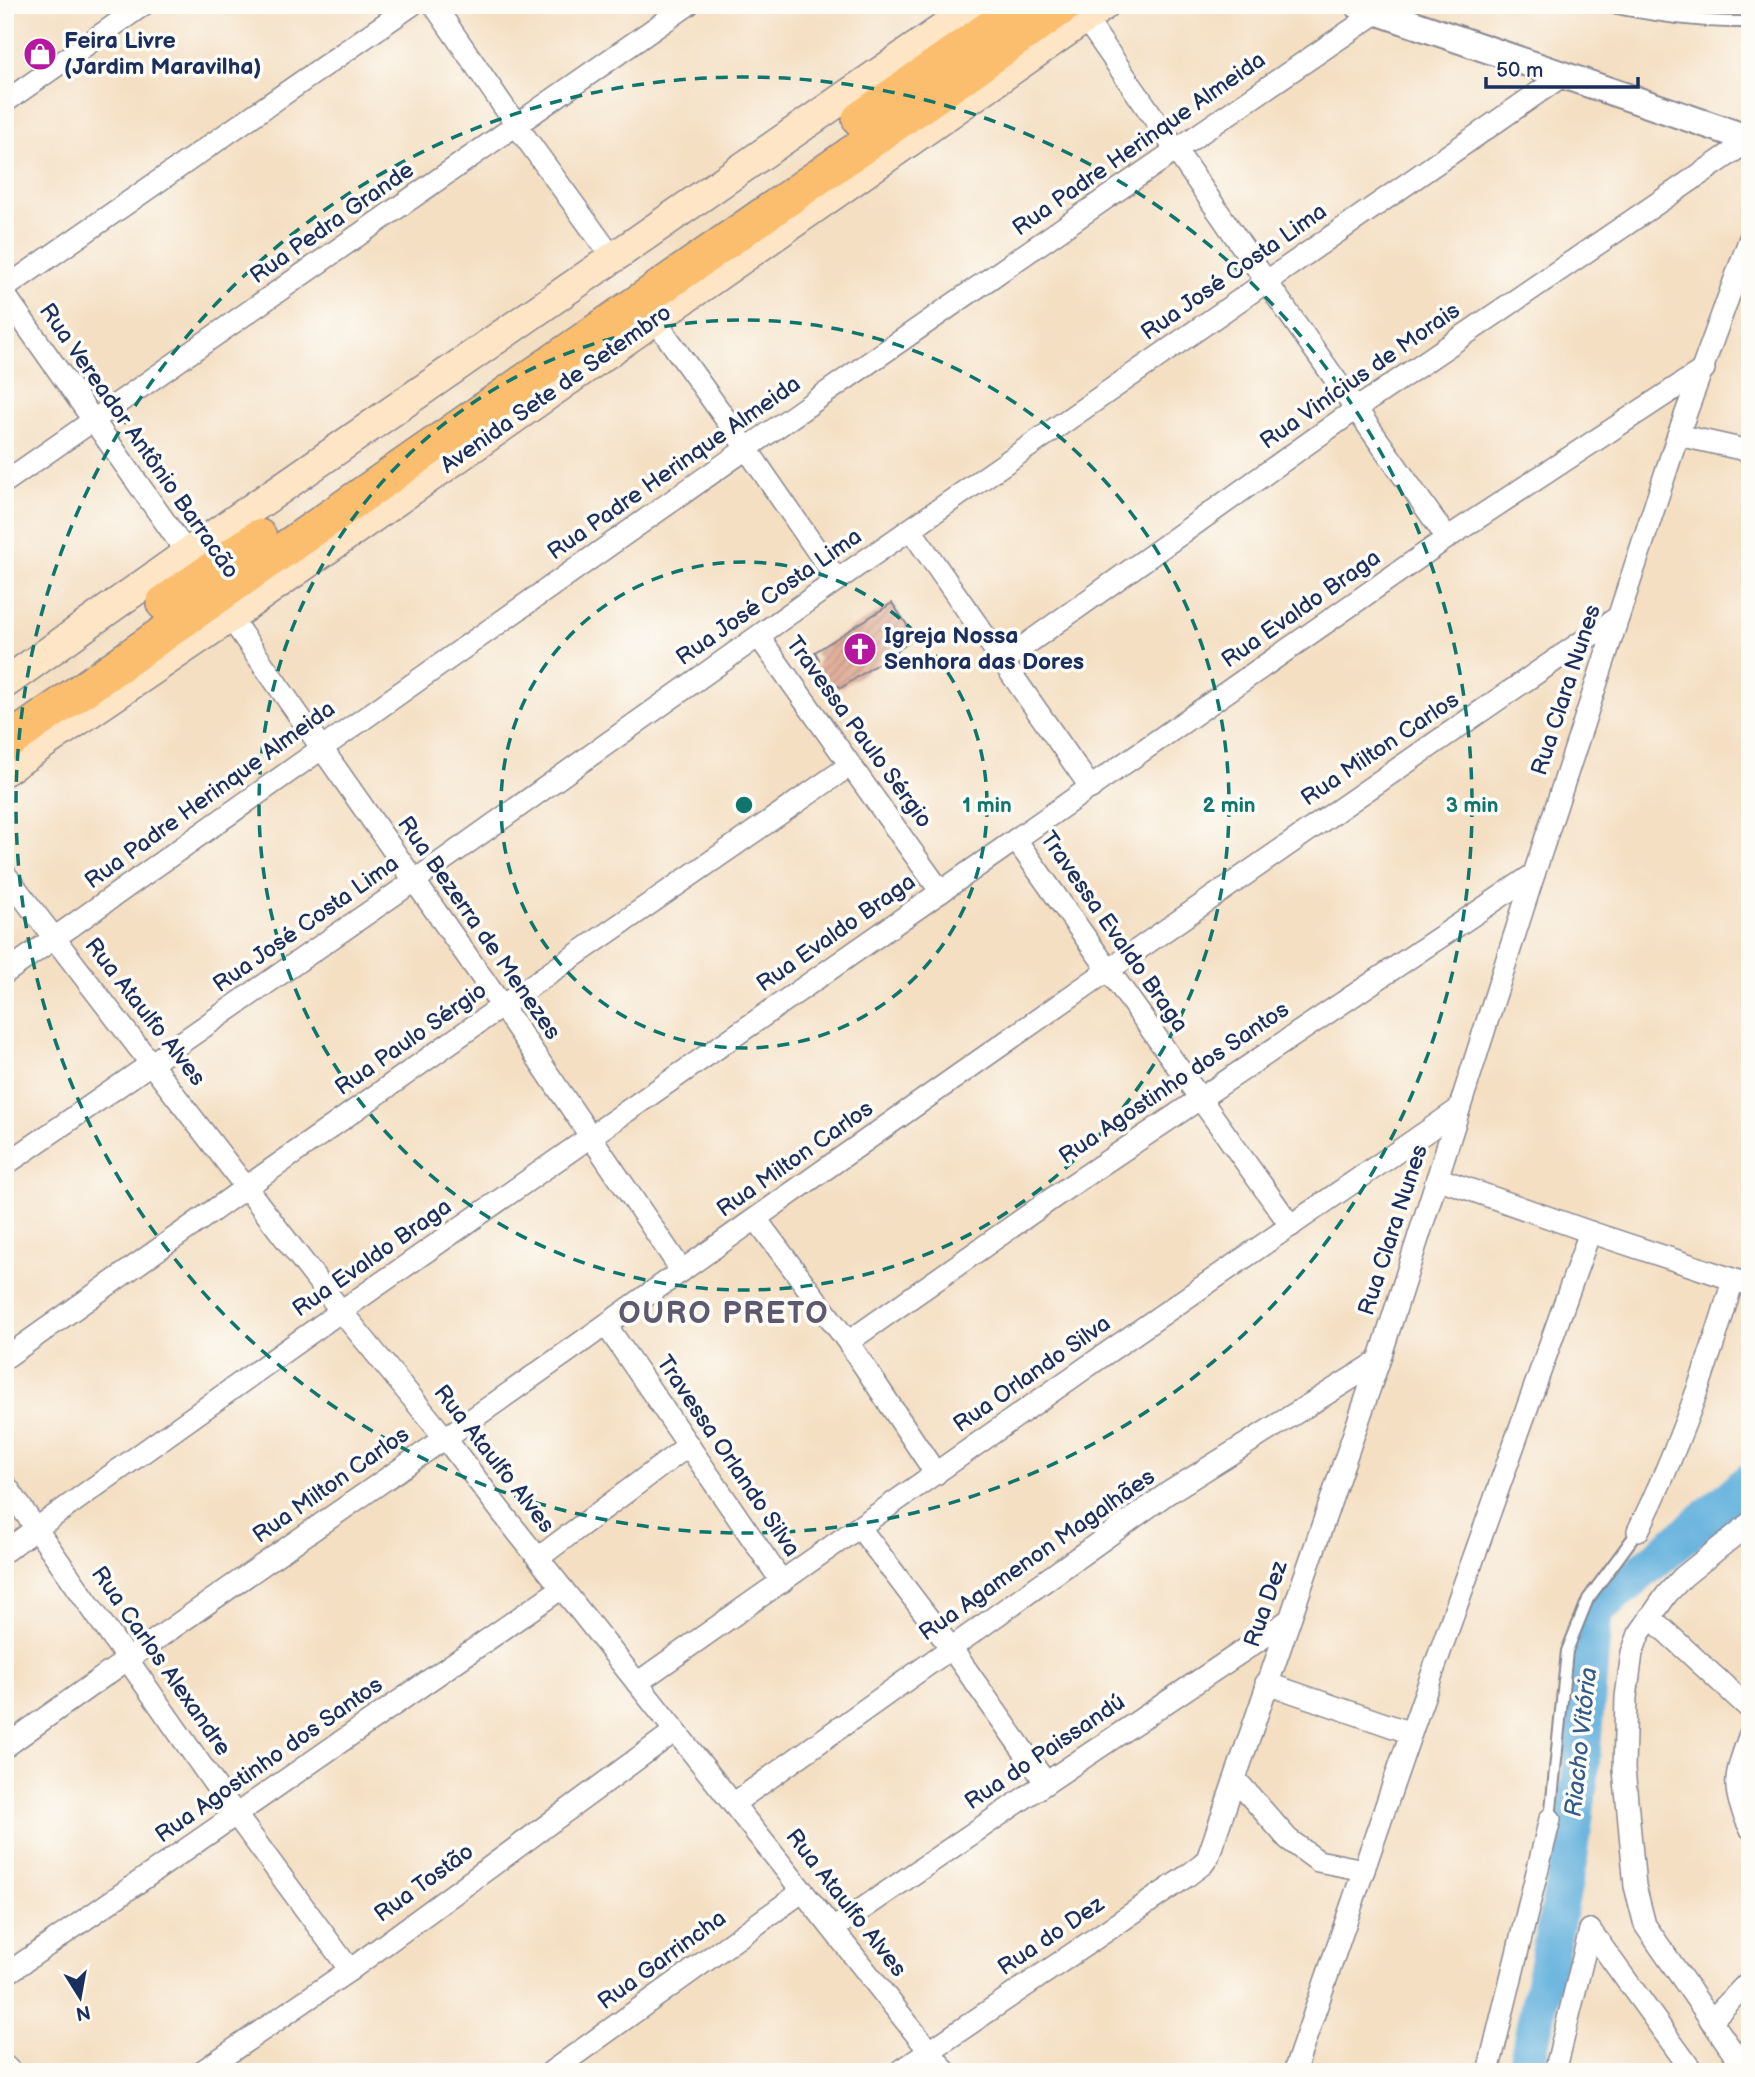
<svg xmlns="http://www.w3.org/2000/svg" width="1755" height="2077" font-family="'Balsamiq Sans',sans-serif">
<style>
.lines{fill:none;stroke-linecap:round;stroke-linejoin:round}
.river{stroke:#63b1dd;stroke-width:37}
.building{fill:url(#building-hatch)}
.service-casing{stroke:#888790;stroke-width:14}
.minor-casing{stroke:#888790;stroke-width:24}
.tertiary-casing{stroke:#888790;stroke-width:30}
.secondary-casing{stroke:#888790;stroke-width:33}
.trunk-casing{stroke:#888790;stroke-width:38}
.service{stroke:#fff;stroke-width:10}
.minor{stroke:#fff;stroke-width:21}
.tertiary{stroke:#fff;stroke-width:26}
.secondary{stroke:#fde5c5;stroke-width:30}
.trunk{stroke:#fbbe6e;stroke-width:35}
.ring{fill:none;stroke:#0f766e;stroke-width:3.5;stroke-dasharray:12 9}
.labels{text-anchor:middle;dominant-baseline:central;stroke-width:7;stroke-linejoin:round;paint-order:stroke}
.poi-label{font-size:23px;font-weight:bold;fill:#1b2f5e;stroke:#fdfcf7;text-anchor:start}
.street-label{font-size:23px;fill:#1b2f5e;stroke:#fdfcf7}
.water-label{font-size:24px;font-style:italic;fill:#345c8a;stroke:#fdfcf7}
.district-label{font-size:30px;font-weight:bold;letter-spacing:2px;fill:#5f5970;stroke:#fdfcf7}
.centre{fill:#0f766e;stroke:#fdfcf7;stroke-width:3.5}
.ring-label{font-size:21px;text-anchor:middle;font-weight:bold;fill:#0f766e;stroke:#fdfcf7;stroke-width:7;stroke-linejoin:round;paint-order:stroke}
</style>
<defs>
<pattern id="building-hatch" width="6" height="6" patternUnits="userSpaceOnUse" patternTransform="scale(1.75)"><rect width="6" height="6" fill="#dea790"/><path d="M-1 1l2-2M0 6l6-6M5 7l2-2" fill="none" stroke="#b38879"/></pattern>
</defs>
<rect width="100%" height="100%" fill="#fdfcf7"/>
<filter id="ink" filterUnits="userSpaceOnUse"><feTurbulence type="fractalNoise" baseFrequency=".0143" numOctaves="2"/><feDisplacementMap in="SourceGraphic" scale="14" xChannelSelector="R" yChannelSelector="G"/><feConvolveMatrix kernelMatrix="1 2 1 2 8 2 1 2 1" color-interpolation-filters="sRGB"/></filter>
<filter id="wash" filterUnits="userSpaceOnUse"><feTurbulence type="fractalNoise" baseFrequency=".00686" numOctaves="4" result="noise"/><feDisplacementMap in="SourceGraphic" scale="28" xChannelSelector="R" yChannelSelector="G"/><feGaussianBlur stdDeviation="1.57" result="paint"/><feColorMatrix in="noise" values="0 0 0 0 0 0 0 0 0 0 0 0 0 0 0 0 0 1.4 0 .05"/><feComposite in="paint" operator="in"/></filter>
<g filter="url(#wash)">
<rect width="100%" height="100%" fill="#f4dfc3"/>
<g class="lines">
<polyline class="river" points="1525,2072 1570,1855 1580,1777 1594,1611 1750,1481"/>
</g>
<g id="blocks">
<polygon class="building" points="892,603 916,638 841,688 839,686 828,686 818,676 816,668 819,659 815,652"/>
</g>
</g>
<g filter="url(#ink)">
<use href="#blocks" fill-opacity="0" stroke="#888790" stroke-width="2"/>
<g class="lines">
<defs>
<g id="service">
<path d="M 1603,5 C 1652,16 1700,23 1750,22"/>
<polyline points="1550,1819 1567,1651 1588,1599 1638,1531"/>
</g>
<g id="minor">
<polyline points="434,5 517,126 612,257"/>
<polyline points="1085,18 1266,281 1447,538"/>
<polyline points="5,102 143,5"/>
<polyline points="5,288 412,5"/>
<polyline points="5,295 194,563"/>
<polyline points="655,320 747,449 837,580"/>
<polyline points="1678,435 1750,451"/>
<polyline points="5,482 688,5"/>
<polyline points="911,530 1091,788"/>
<polyline points="223,607 502,1006 682,1271"/>
<polyline points="759,637 941,892"/>
<polyline points="1003,661 1356,409 1750,140"/>
<polyline points="1016,840 1291,1226"/>
<polyline points="5,874 341,1311 445,1438 503,1514 946,2072"/>
<path d="M 5,973 C 461,650 915,326 1378,12"/>
<polyline points="5,1165 414,881 837,580 1565,74"/>
<polyline points="1437,1178 1590,1232 1750,1285"/>
<polyline points="756,1219 848,1342 936,1474"/>
<polyline points="606,1325 782,1582"/>
<polyline points="848,1342 1067,1188 1534,874"/>
<polyline points="5,1358 502,1006 849,766"/>
<polyline points="5,1484 236,1815 350,1970"/>
<polyline points="860,1528 951,1648 1046,1783"/>
<path d="M 1638,1531 C 1678,1450 1708,1366 1733,1280"/>
<polyline points="5,1551 341,1311 1447,538 1704,369"/>
<polyline points="538,1558 689,1445"/>
<polyline points="1650,1617 1750,1709"/>
<polyline points="637,1683 1101,1357 1459,1109"/>
<polyline points="1266,1683 1411,1733"/>
<path d="M 1750,1734 C 1735,1776 1730,1787 1750,1828"/>
<path d="M 5,1747 C 202,1604 405,1468 604,1326 C 940,1087 1278,850 1618,617"/>
<polyline points="1236,1780 1288,1839 1318,1861 1364,1870"/>
<polyline points="733,1804 1168,1493 1379,1361"/>
<polyline points="833,1929 1046,1783 1289,1620"/>
<polyline points="1590,1930 1693,2072"/>
<polyline points="5,1975 562,1588"/>
<polyline points="1711,2021 1750,1980"/>
<polyline points="5,2066 11,2072"/>
<polyline points="201,2072 350,1970 675,1731"/>
<polyline points="551,2072 803,1891"/>
<polyline points="899,2072 1187,1876 1203,1864 1208,1857 1379,1361 1534,874 1678,435 1750,238"/>
<polyline points="1294,2072 1411,1733 1590,1232"/>
<polyline points="1488,2072 1550,1819"/>
<polyline points="1555,2072 1590,1930"/>
<polyline points="1747,2072 1645,1925 1635,1886 1624,1769 1626,1697 1632,1653 1639,1634 1667,1594 1683,1577 1750,1523"/>
</g>
<polyline id="tertiary" points="1358,5 1750,139"/>
<g id="secondary">
<polyline points="5,683 175,562 977,5"/>
<polyline points="5,770 230,617 1104,5"/>
</g>
<g id="trunk">
<polyline points="860,119 1023,5"/>
<polyline points="164,603 259,537"/>
<polyline points="5,744 1065,5"/>
</g>
</defs>
<use href="#service" class="service-casing"/>
<use href="#minor" class="minor-casing"/>
<use href="#tertiary" class="tertiary-casing"/>
<use href="#secondary" class="secondary-casing"/>
<use href="#trunk" class="trunk-casing"/>
<use href="#service" class="service"/>
<use href="#minor" class="minor"/>
<use href="#tertiary" class="tertiary"/>
<use href="#secondary" class="secondary"/>
<use href="#trunk" class="trunk"/>
</g>
</g>
<g class="ring">
<circle cx="744" cy="805" r="243"/>
<circle cx="744" cy="805" r="485"/>
<circle cx="744" cy="805" r="728"/>
</g>
<defs>
<symbol id="shop-disc" viewBox="-11 -11 22 22"><circle r="9.5" fill="#b5179e" stroke="#fdfcf7"/><path d="M-5-2.5h2.3a2.7 3.5 0 0 1 5.4 0H5L5.5 6h-11ZM-1.5-2.5h3a1.5 2.3 0 0 0-3 0Z" fill="#fff"/></symbol>
<symbol id="church-disc" viewBox="-11 -11 22 22"><circle r="9.5" fill="#b5179e" stroke="#fdfcf7"/><path d="M-1.2-6h2.4v3.5h3.3v2.4h-3.3V6h-2.4V-.1h-3.3v-2.4h3.3Z" fill="#fff"/></symbol>
</defs>
<g fill-rule="evenodd">
<use href="#shop-disc" x="21" y="35" width="38" height="38"/>
<use href="#church-disc" x="841" y="630" width="38" height="38"/>
</g>
<g class="labels">
<g class="poi-label">
<text x="64" y="41">Feira Livre<tspan x="64" dy="26">(Jardim Maravilha)</tspan></text>
<text x="884" y="636">Igreja Nossa<tspan x="884" dy="26">Senhora das Dores</tspan></text>
</g>
<g class="street-label">
<text transform="translate(1139 144) rotate(-35)">Rua Padre Herinque Almeida</text>
<text transform="translate(332 223) rotate(-35)">Rua Pedra Grande</text>
<text transform="translate(1234 272) rotate(-35)">Rua José Costa Lima</text>
<text transform="translate(1360 376) rotate(-35)">Rua Vinícius de Morais</text>
<text transform="translate(556 389) rotate(-35)">Avenida Sete de Setembro</text>
<text transform="translate(139 441) rotate(55)">Rua Vereador Antônio Barracão</text>
<text transform="translate(674 468) rotate(-35)">Rua Padre Herinque Almeida</text>
<text transform="translate(769 597) rotate(-35)">Rua José Costa Lima</text>
<text transform="translate(1301 609) rotate(-35)">Rua Evaldo Braga</text>
<text transform="translate(1566 690) rotate(-72)">Rua Clara Nunes</text>
<text transform="translate(859 732) rotate(54)">Travessa Paulo Sérgio</text>
<text transform="translate(1380 749) rotate(-34)">Rua Milton Carlos</text>
<text transform="translate(210 795) rotate(-36)">Rua Padre Herinque Almeida</text>
<text transform="translate(306 924) rotate(-35)">Rua José Costa Lima</text>
<text transform="translate(479 928) rotate(55)">Rua Bezerra de Menezes</text>
<text transform="translate(1114 932) rotate(55)">Travessa Evaldo Braga</text>
<text transform="translate(836 933) rotate(-35)">Rua Evaldo Braga</text>
<text transform="translate(145 1012) rotate(52)">Rua Ataulfo Alves</text>
<text transform="translate(411 1039) rotate(-35)">Rua Paulo Sérgio</text>
<text transform="translate(1174 1083) rotate(-34)">Rua Agostinho dos Santos</text>
<text transform="translate(795 1159) rotate(-35)">Rua Milton Carlos</text>
<text transform="translate(1393 1230) rotate(-72)">Rua Clara Nunes</text>
<text transform="translate(372 1258) rotate(-35)">Rua Evaldo Braga</text>
<text transform="translate(1032 1374) rotate(-35)">Rua Orlando Silva</text>
<text transform="translate(728 1456) rotate(56)">Travessa Orlando Silva</text>
<text transform="translate(494 1459) rotate(52)">Rua Ataulfo Alves</text>
<text transform="translate(331 1485) rotate(-35)">Rua Milton Carlos</text>
<text transform="translate(1037 1555) rotate(-35)">Rua Agamenon Magalhães</text>
<text transform="translate(1266 1604) rotate(-71)">Rua Dez</text>
<text transform="translate(161 1661) rotate(55)">Rua Carlos Alexandre</text>
<text transform="translate(1045 1752) rotate(-34)">Rua do Paissandú</text>
<text transform="translate(269 1760) rotate(-35)">Rua Agostinho dos Santos</text>
<text transform="translate(424 1883) rotate(-36)">Rua Tostão</text>
<text transform="translate(846 1903) rotate(52)">Rua Ataulfo Alves</text>
<text transform="translate(1051 1936) rotate(-34)">Rua do Dez</text>
<text transform="translate(662 1960) rotate(-36)">Rua Garrincha</text>
</g>
<g class="water-label">
<text transform="translate(1581 1742) rotate(-84)">Riacho Vitória</text>
</g>
<g class="district-label">
<text x="724" y="1314">OURO PRETO</text>
</g>
</g>
<circle cx="744" cy="805" r="10" class="centre"/>
<g class="ring-label">
<text x="987" y="812">1 min</text>
<text x="1229" y="812">2 min</text>
<text x="1472" y="812">3 min</text>
</g>
<rect width="1755" height="2077" fill="none" stroke="#fdfcf7" stroke-width="28"/>
<g transform="translate(80 1997) rotate(169)" stroke="#fdfcf7" stroke-width="5" paint-order="stroke">
<path d="M0-5L12 26L0 18L-12 26Z" fill="#1b2f5e"/>
<text y="-10" font-size="19" font-weight="bold" text-anchor="middle" fill="#1b2f5e">N</text>
</g>
<path d="M1486 77v10h152v-10" fill="none" stroke="#1b2f5e" stroke-width="3.5"/>
<text x="1496" y="77" font-size="21" fill="#1b2f5e" stroke="#fdfcf7" stroke-width="5" paint-order="stroke">50 m</text>
</svg>
